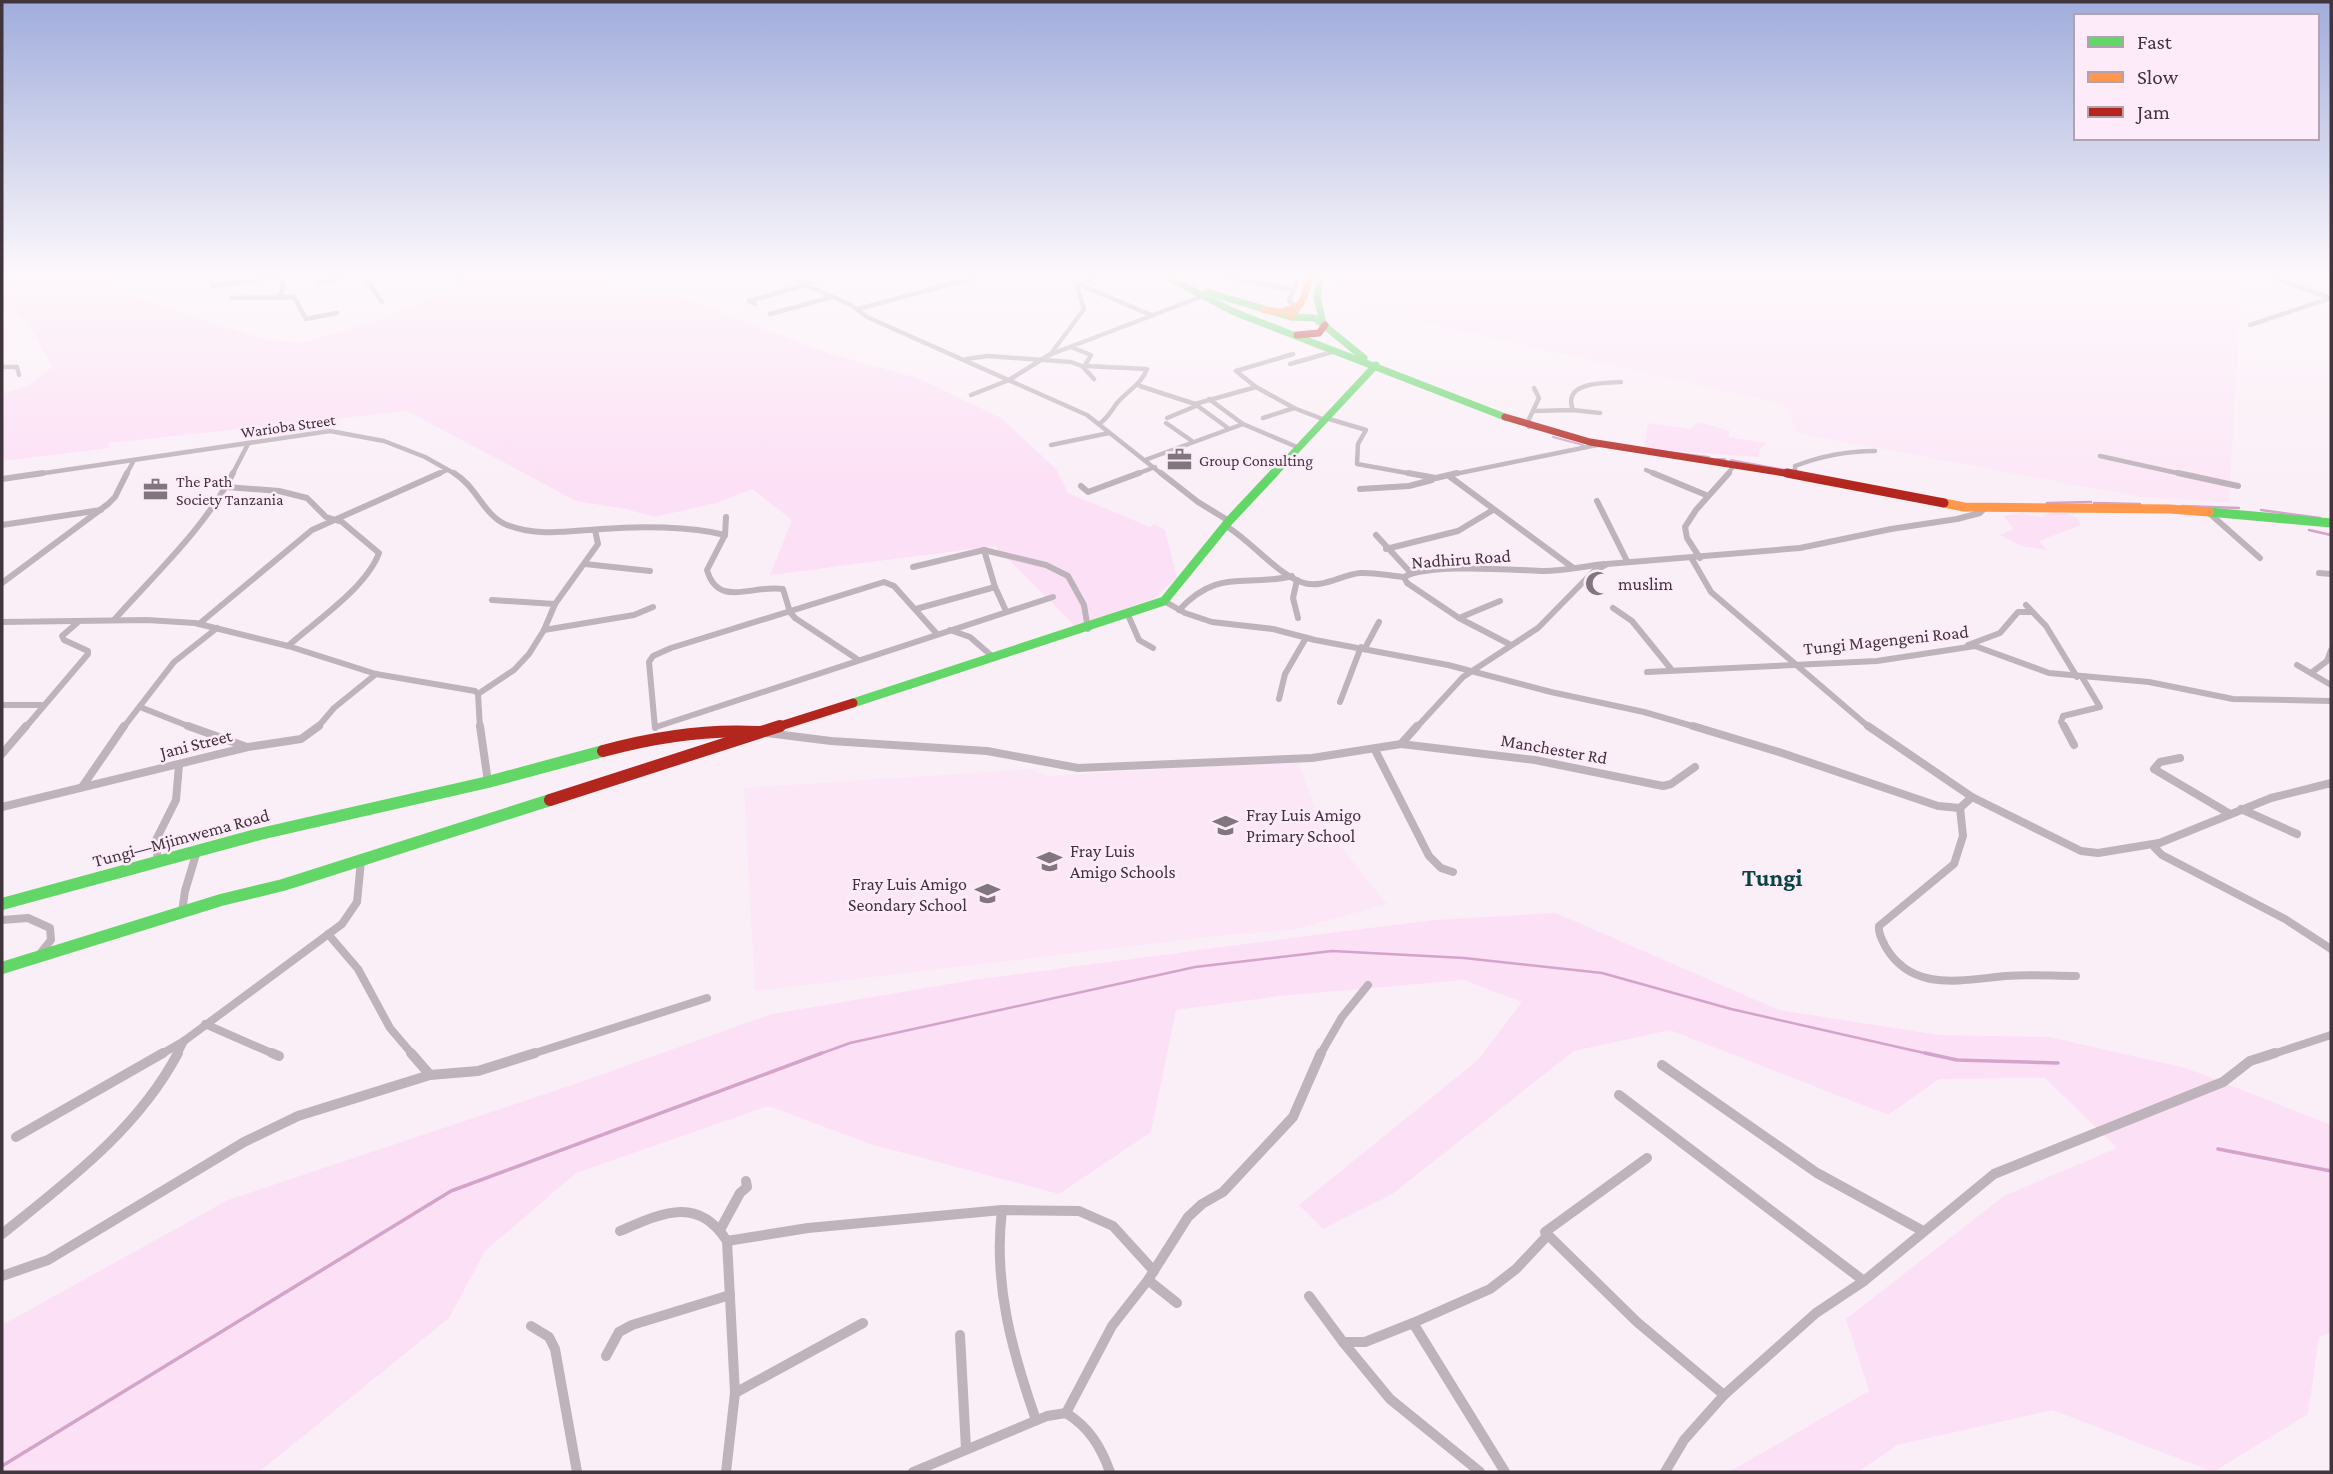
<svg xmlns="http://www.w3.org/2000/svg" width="2333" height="1474" font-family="'Crimson Pro',serif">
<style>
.built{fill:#fce7f7}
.green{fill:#fce0f5}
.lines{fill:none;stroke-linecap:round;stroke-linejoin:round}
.stream-far2{stroke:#d4a3ca;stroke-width:2}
.stream-far1{stroke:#d4a3ca;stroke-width:2.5}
.stream{stroke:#d4a3ca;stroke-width:3.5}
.street-far3{stroke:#beb3bb;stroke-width:4.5}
.street-far2{stroke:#beb3bb;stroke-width:6}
.street-far1{stroke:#beb3bb;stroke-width:8}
.street{stroke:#beb3bb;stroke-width:10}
.fast-far2{stroke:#63d668;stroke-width:7}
.fast-far1{stroke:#63d668;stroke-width:9}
.fast{stroke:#63d668;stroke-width:12}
.slow-far1{stroke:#ff974d;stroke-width:7}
.slow{stroke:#ff974d;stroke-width:9}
.jam-far2{stroke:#b3261e;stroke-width:7}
.jam-far1{stroke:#b3261e;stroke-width:9}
.jam{stroke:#b3261e;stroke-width:12}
.labels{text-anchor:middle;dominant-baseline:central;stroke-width:5;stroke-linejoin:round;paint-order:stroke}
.far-street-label{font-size:16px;fill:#40343d;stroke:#feebf9}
.far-poi-label{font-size:16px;fill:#40343d;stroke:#feebf9;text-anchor:start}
.street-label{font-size:18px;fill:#40343d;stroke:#feebf9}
.poi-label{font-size:18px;fill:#40343d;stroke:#feebf9;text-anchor:start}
.district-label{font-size:24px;font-weight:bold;fill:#06453f;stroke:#feebf9}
</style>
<rect width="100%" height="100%" fill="#faeff7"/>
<g class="built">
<polygon points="1338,277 2242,277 2229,502 2141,497 1798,433 1784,405 1331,301"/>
<polygon points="1298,761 1319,819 1387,904 1293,930 1226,935 755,991 744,788 1032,769 1046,776"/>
</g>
<g class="green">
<path d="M 2,277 L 106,277 L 116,290 L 207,321 L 264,339 L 302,343 L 390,316 L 473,277 L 603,277 L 606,287 L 674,294 L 831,354 L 920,379 L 1001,418 L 1056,469 L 1068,493 L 1150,527 L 1154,524 L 1165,530 L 1177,578 L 1152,599 L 1075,626 L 995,546 L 770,575 L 792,520 L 752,489 L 716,503 L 654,517 L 626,509 L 576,501 L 407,411 L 108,443 L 109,448 L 2,461 L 2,394 L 28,386 L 52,367 C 39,342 29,317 2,305 Z"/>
<polygon points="1698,422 1730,431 1728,437 1766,443 1759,451 1759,457 1644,449 1648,423 1690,429"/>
<polygon points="2056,509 2077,518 2081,525 2039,541 2047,550 2021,546 2000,535 2014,529 2003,516 2022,513 2042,517"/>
<polygon points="1556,913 1779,1010 1939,1035 2049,1037 2186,1068 2331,1125 2331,1333 2319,1337 2308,1414 2213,1472 2053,1410 1897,1445 1858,1472 1729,1472 1869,1391 1846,1319 2004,1196 2117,1148 2045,1078 1939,1079 1888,1115 1670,1030 1574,1051 1391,1195 1323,1229 1299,1205 1478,1060 1522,1002 1464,980 1279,996 1176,1010 1151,1132 1059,1194 870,1144 768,1106 576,1173 485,1251 449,1318 259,1472 2,1472 2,1325 228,1200 572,1085 772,1014 973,980 1345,931 1435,920"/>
</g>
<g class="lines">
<g class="stream-far2">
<polyline points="1553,437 1583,445"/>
<polyline points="1661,451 1709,457"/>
<polyline points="1717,459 1725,459"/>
<polyline points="1731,460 1786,470"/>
</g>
<g class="stream-far1">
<polyline points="2047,503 2091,502"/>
<polyline points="2094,503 2140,504"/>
<polyline points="2182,506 2239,508"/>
<polyline points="2261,510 2320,518"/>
<polyline points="2309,530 2331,535"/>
<polyline points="817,1055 850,1043 1195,967 1332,951 1464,958 1602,973 1731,1009 1933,1055"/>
</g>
<g class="stream">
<polyline points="1925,1053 1957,1060 2058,1063"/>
<polyline points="2218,1149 2331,1171"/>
<polyline points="2,1466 451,1191 822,1053"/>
</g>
<g class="street-far3">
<polyline points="365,277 382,302"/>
<polyline points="454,277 461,280"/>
<polyline points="789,277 804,284"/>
<polyline points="819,277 808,286 851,305 867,317 1087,415 1163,475"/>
<polyline points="1225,277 1294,290"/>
<polyline points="2270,277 2331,298"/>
<polyline points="320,283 343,277"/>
<polyline points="1078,284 1151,315"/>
<polyline points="212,286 277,277"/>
<polyline points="278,296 282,292 283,277"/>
<polyline points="232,298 294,297 306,319 337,313"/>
<polyline points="755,304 749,301 812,283"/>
<polyline points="1296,307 1289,301 1299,277"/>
<polyline points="858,309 977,277"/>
<polyline points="770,314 832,297"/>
<polyline points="2250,325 2331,298"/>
<polyline points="1071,347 1091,355 1084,367"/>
<polyline points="1050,355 1084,309 1077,286 1092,277"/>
<polyline points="966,359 988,356 1071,362 1082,366 1094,379"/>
<polyline points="1290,364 1332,352"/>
<path d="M 1086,366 L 1147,369 C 1141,385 1128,390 1117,403 C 1111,411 1108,418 1099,424"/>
<polyline points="2,367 17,367 19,375"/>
<polyline points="1140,386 1195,404 1228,428"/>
<polyline points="1256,387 1236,371 1293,354"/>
<polyline points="971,395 1009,380 1049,355 1203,296"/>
<polyline points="1209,399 1243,424"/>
<polyline points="1195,404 1256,387 1294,408"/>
<path d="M 1573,410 C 1562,382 1602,383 1621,382"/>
<polyline points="1533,411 1573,410 1600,413"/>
<polyline points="1167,418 1196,406"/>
<polyline points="1263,418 1294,408 1325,420"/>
<polyline points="1326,418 1366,430 1358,444 1357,464 1418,475"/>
<polyline points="1166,423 1192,441"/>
<polyline points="1529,427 1529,419 1539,398 1534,388"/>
<polyline points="1051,445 1109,433"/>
<polyline points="2100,456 2186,475"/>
<polyline points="1145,460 1243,424 1297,447"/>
<polyline points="1646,470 1658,475"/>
<path d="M 1795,474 L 1795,466 C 1821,456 1847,451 1875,451"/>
<polyline points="31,475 330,431 384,441 425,457 457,475"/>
<polyline points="126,475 134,460"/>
<polyline points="232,475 248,444"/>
<polyline points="436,475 447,470"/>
<polyline points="1134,475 1155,467"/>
<polyline points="1450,475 1597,445"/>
<polyline points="1727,475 1735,464"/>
</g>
<g class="street-far2">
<path d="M 454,473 C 477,487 484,516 507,525 C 537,537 570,531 602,529 C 638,526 690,526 725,535 L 707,570 C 718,609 754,584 783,589 L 790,612 L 795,618 L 857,659"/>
<polyline points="1161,473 1198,502 1229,521"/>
<polyline points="1408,473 1436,478 1457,473"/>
<polyline points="1653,473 1706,495"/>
<polyline points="2178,473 2238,486"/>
<polyline points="1449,476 1572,567"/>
<polyline points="2,479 43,473"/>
<polyline points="1081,486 1088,492 1139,473"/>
<path d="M 226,487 L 279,491 L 307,498 L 326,517 L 342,522 L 379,553 C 366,588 316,621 288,646"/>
<polyline points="1360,489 1409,486 1432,480"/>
<polyline points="1597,501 1627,561"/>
<polyline points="2208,512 2260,558"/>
<polyline points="2,525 101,510"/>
<path d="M 1226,526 C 1251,541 1275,572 1301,582 C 1321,590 1340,575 1360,573 C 1374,572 1390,576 1404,577"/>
<polyline points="725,535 726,517"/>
<polyline points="1376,535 1411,573"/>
<polyline points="1386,549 1458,531 1493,510"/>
<polyline points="984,550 995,587 1006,611"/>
<polyline points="1700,558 1687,538 1685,527 1696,510 1729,473"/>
<polyline points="1692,559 1711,592 1870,728"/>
<polyline points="585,564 650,571"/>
<polyline points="913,567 984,550 1046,565 1068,576 1084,605 1088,629"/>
<polyline points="2319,573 2331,574"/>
<polyline points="1297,580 1293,598 1298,618"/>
<polyline points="2,583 108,504 115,497 127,473"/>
<polyline points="492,600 555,604"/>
<polyline points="1164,601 1185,613 1212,622 1273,629 1315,640 1448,665 1551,692 1644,712 1699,728"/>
<polyline points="2026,605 2046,626 2077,677"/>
<polyline points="1613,608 1632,621 1671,669"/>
<polyline points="916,609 995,587"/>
<path d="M 1179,610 C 1219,567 1245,588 1292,576"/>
<polyline points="1128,615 1139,640 1153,648"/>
<polyline points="1459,618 1500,601"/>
<path d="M 114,620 C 155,574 205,528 233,473"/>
<polyline points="2,622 147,620 195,623 288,646 376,674 475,691 478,694"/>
<polyline points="199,624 312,530 440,473"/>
<polyline points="544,630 634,615 653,607"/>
<polyline points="950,630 970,637 993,657"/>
<path d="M 1511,645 L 1459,618 L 1407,583 L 1404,577 C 1428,563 1514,570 1544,571 C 1564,571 1585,566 1604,564"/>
<polyline points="1968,645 2000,633 2018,612 2031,612"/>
<polyline points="1365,648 1379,622"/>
<polyline points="2297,665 2331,685"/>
<polyline points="1647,672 1877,661 1975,646 2049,673 2149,682 2233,699 2331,701"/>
<polyline points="2311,673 2327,661 2331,650"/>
<polyline points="1279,699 1285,674 1306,638"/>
<polyline points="1340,702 1361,647"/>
<polyline points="2,705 41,705"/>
<polyline points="140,707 193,728"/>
<polyline points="656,727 1053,597"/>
<polyline points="25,728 88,654 88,651 64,640 62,636 77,623"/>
<polyline points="123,728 174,662 217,628"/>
<polyline points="317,728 334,708 376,674"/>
<polyline points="480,728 478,694 514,670 529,654 544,630 555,604 598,544 595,530"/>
<polyline points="655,728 649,662 653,656 671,648 884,582 894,586 937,634"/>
<polyline points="1416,728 1463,677 1538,628 1594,571 1607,564 1800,548 1891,529 1957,519 1980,513 1985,508"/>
<polyline points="2065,728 2061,722 2063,716 2100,707 2082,677"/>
</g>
<g class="street-far1">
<polyline points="188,726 247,747"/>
<polyline points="480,726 488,782"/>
<polyline points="1693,726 1782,753 1938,806 1960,808 1972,797"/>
<polyline points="1868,726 1972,797 2081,851 2098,853 2159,843"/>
<polyline points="2064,726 2074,745"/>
<polyline points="767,733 831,741 987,751 1078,768 1312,758 1401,744 1417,726"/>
<polyline points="1401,744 1535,760 1663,786 1671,784 1695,767"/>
<polyline points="1375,750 1429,856 1441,868 1453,872"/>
<polyline points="2,754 26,726"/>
<polyline points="2180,758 2160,762 2154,769 2230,814"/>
<polyline points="2331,783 2271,798 2157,844 2155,848 2162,855 2285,919 2331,949"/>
<polyline points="82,787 124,726"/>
<polyline points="2,807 248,747 301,739 319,726"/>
<path d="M 1960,808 L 1963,836 L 1954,864 L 1879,926 C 1878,934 1882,939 1885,946 C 1912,993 1961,980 2006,976 C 2029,974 2053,976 2076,976"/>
<polyline points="2241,809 2297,834"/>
<polyline points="158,863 156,840 176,800 179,765"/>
<polyline points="182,912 185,891 197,851"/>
<polyline points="2,920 28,918 50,928 51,940 39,955"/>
<polyline points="328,934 358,969 390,1028 413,1055"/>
<polyline points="205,1024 276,1055"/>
<polyline points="160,1055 184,1041 342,924 357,902 361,861"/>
<polyline points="177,1055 184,1041"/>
<polyline points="529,1055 707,998"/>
<polyline points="1320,1055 1342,1017 1368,985"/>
<polyline points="2270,1055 2331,1035"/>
</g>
<g class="street">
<polyline points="272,1053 279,1056"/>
<polyline points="411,1053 430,1075"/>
<polyline points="1662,1065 1817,1173 1923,1231"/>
<polyline points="1619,1095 1864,1281"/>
<polyline points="16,1137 163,1053"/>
<polyline points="1647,1158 1545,1232 1637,1322 1724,1395"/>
<path d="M 1002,1210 C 993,1284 1012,1351 1036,1420"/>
<polyline points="721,1228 740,1193 747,1187 746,1181"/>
<path d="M 620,1231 C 662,1213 698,1195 727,1241 L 735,1393"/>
<path d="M 2,1234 C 68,1181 138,1129 178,1053"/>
<polyline points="727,1241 808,1228 1002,1210 1079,1211 1113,1226 1154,1271"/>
<polyline points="2,1276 48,1260 244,1142 298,1116 430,1075 478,1071 535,1053"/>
<polyline points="1148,1280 1177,1303"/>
<polyline points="1309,1296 1343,1342 1365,1342 1413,1323"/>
<polyline points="531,1326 549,1337 555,1349 577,1472"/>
<polyline points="960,1335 966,1449"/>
<polyline points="1343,1342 1390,1399 1480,1472"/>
<polyline points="606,1356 619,1332 632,1325 730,1295"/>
<polyline points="1066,1413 1112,1326 1148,1280 1188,1217 1202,1204 1223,1192 1293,1117 1321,1053"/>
<polyline points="726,1472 735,1393 863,1323"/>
<path d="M 913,1472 L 1047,1416 L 1066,1413 C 1089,1427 1101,1447 1110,1472"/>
<polyline points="1505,1472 1413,1323 1490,1289 1516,1269 1547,1236"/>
<polyline points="1665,1472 1684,1440 1724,1395 1816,1313 1864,1281 1994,1174 2223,1082 2250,1061 2275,1053"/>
</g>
<g class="fast-far2">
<polyline points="1320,277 1317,297 1323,323"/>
<polyline points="1173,280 1234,312 1505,417"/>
<polyline points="1207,292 1291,317 1315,318 1364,358"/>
<polyline points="1273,475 1376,365"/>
</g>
<g class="fast-far1">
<polyline points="2209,512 2331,523"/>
<polyline points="853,703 1164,601 1229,521 1274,473"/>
</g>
<g class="fast">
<polyline points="2,904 260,834 488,782 603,751"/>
<polyline points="2,968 221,900 283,885 550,800"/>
</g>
<g class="slow-far1">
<polyline points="1264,310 1282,312 1298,306"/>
<polyline points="1291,317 1302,302 1311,277"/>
</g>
<polyline class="slow" points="1944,503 1964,507 2170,509 2209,512"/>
<g class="jam-far2">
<polyline points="1297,335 1319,333 1325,325"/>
<polyline points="1505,417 1590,442 1797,475"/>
</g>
<g class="jam-far1">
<polyline points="1787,473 1944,503"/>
<polyline points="774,728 853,703"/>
</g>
<g class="jam">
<path d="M 603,751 C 654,737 705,729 758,732"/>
<polyline points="550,800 780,726"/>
</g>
</g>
<linearGradient id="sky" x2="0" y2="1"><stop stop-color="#a0addc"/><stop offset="0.57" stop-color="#fdf8fb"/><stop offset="1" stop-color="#fdf8fb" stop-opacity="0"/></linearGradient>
<rect width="2333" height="483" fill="url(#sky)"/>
<defs>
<symbol id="office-bare" viewBox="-9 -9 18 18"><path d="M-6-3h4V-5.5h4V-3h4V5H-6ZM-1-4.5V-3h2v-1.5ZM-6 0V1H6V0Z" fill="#81757e" stroke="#feebf9" stroke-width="2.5" paint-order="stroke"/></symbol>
<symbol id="mosque-bare" viewBox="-9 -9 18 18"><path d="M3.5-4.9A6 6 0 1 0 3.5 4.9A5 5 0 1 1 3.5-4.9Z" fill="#81757e" stroke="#feebf9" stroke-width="2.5" paint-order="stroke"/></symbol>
<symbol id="school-bare" viewBox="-9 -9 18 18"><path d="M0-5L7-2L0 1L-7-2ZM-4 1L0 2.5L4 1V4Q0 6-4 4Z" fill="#81757e" stroke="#feebf9" stroke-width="2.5" paint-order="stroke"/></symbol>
</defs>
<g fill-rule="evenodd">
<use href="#office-bare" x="1162" y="442" width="35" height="35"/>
<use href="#office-bare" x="138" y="472" width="35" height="35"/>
<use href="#mosque-bare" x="1580" y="566" width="35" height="35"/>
<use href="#school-bare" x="1208" y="808" width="35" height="35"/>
<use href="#school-bare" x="1032" y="844" width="35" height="35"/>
<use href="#school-bare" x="970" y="876" width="35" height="35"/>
</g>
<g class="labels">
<g class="far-street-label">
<text transform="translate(288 426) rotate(-8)">Warioba Street</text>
</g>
<g class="far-poi-label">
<text x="1199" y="460">Group Consulting</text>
<text x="176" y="481">The Path<tspan x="176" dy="18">Society Tanzania</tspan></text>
</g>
<g class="street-label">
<text transform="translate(1461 559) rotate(-4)">Nadhiru Road</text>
<text transform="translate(1886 640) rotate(-6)">Tungi Magengeni Road</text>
<text transform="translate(196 744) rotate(-14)">Jani Street</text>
<text transform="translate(1554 749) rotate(10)">Manchester Rd</text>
<text transform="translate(181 838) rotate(-15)">Tungi—Mjimwema Road</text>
</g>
<g class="poi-label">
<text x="1618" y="584">muslim</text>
<text x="1246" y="815">Fray Luis Amigo<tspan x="1246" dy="21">Primary School</tspan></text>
<text x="1070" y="851">Fray Luis<tspan x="1070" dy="21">Amigo Schools</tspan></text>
<text x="967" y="884" text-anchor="end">Fray Luis Amigo<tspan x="967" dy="21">Seondary School</tspan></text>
</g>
<g class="district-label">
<text x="1772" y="877">Tungi</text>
</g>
</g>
<rect width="2333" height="1474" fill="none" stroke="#40343d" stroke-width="7"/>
<rect x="2074" y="14" width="245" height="126" fill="#feebf9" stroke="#b2a2ae" stroke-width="2"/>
<rect x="2088" y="37" width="35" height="10" fill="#63d668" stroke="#b2a2ae" stroke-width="2"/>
<text x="2137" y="49" font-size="21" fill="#40343d">Fast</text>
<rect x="2088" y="72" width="35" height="10" fill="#ff974d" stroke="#b2a2ae" stroke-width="2"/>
<text x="2137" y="84" font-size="21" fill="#40343d">Slow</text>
<rect x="2088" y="107" width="35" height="10" fill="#b3261e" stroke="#b2a2ae" stroke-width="2"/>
<text x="2137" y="119" font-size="21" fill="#40343d">Jam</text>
</svg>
